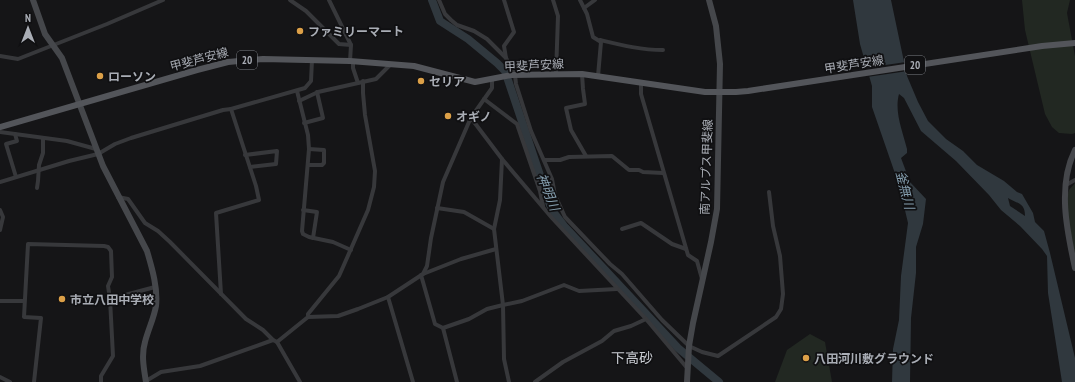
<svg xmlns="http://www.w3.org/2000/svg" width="1075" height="382" font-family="'PT Sans Narrow','Noto Sans JP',sans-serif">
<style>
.green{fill:#222822}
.water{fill:#30383e;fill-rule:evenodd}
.pier{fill:#151517}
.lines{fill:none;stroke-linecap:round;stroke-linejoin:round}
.river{stroke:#30383e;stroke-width:8}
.street{stroke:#37383b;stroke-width:4}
.secondary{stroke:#45474b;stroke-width:6}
.primary{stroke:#53555a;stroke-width:6}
.poi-dot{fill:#dca048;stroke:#101012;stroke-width:1.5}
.labels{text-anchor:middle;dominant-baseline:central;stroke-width:3.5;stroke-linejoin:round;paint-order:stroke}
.shield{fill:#101012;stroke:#7b7e84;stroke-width:1}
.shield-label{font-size:11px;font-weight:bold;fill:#a9adb5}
.poi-label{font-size:12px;font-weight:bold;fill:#a9adb5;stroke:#101012;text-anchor:start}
.street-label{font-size:12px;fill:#a9adb5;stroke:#101012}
.water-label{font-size:13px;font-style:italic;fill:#839cac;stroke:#101012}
.quarter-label{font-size:14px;fill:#c9ccd2;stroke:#101012}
</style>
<rect width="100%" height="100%" fill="#151517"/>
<g class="green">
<polygon points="1022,0 1070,0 1067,13 1075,56 1075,133 1072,134 1059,133 1052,127 1045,114 1025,30"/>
<path d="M 1075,183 L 1075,257 C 1072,241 1064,204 1069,190 C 1070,188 1073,186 1075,183 Z"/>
<polygon points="810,334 825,342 832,382 775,382 787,350"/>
</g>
<path class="water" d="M 853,0 L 891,0 L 907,76 L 918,102 L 928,121 L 946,139 L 963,151 L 977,165 L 1004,181 L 1017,192 L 1022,194 L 1033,213 L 1035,222 L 1044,231 L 1050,253 L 1075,358 L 1075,382 L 1062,382 L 1048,293 L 1047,256 L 1042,249 L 1020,226 L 1001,210 L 989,195 L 956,161 L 921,131 L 904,98 L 899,94 C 894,112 903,132 907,149 L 907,153 L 901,158 L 910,182 L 926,199 L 923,224 L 916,247 L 916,273 L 911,318 L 910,382 L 892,382 L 893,349 L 899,320 L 901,276 L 908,223 L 899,185 L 872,107 L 872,86 L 860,44 ZM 1008,198 C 1017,204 1025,202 1025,216 L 1010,206 Z"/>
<polygon class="pier" points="906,62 908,71 867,77 865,68"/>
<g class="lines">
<polyline class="river" points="432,0 440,21 468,39 497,63 505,71 550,205 554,213 564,226 678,348 719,382"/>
<g class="street">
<polyline points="290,0 306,11 339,44 351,45"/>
<polyline points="329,0 351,45 350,61"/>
<polyline points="439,0 445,14 451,20 457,25 474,31 487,39 506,58 515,75 516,84 531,131 552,179 555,195 565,217 610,264 622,274 662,320 689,346 702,352 718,356 776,317 781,309 783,294 780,256 773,226 769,192"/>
<polyline points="504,0 514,32 504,46 506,58"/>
<polyline points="553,0 558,16 556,74"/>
<polyline points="580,0 587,14 593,37 601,42 598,76"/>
<polyline points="584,8 595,0"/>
<path d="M 600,40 C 621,45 641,50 663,50"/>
<polyline points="0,56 18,59 107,24 163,0"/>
<polyline points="353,61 353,68 358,83"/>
<polyline points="582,74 583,89 585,104 566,108 571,130 586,156"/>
<polyline points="641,83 641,94 688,255 697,261 702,279"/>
<polyline points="297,91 308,135 309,149 302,231 303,234 309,237 333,242 351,250"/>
<polyline points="484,99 517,124 540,191 543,206"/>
<polyline points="299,101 318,92 376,79 391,64"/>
<polyline points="231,109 305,88 311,81 312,60"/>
<polyline points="471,118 502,159 552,218 646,319 688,369"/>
<polyline points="304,123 323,118 317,92"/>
<polyline points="0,132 67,141 96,149"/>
<polyline points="15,134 17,141 6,144 16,177"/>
<polyline points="245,155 277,151 276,164 250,167"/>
<polyline points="502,159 500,200 494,229 503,305 504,359 509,382"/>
<polyline points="545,160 560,160 569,157 612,156 629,170 639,170 643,172 663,173"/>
<polyline points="308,165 322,165 324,163 324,150 309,149"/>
<polyline points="0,182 69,161 98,154 115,144 131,138 223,110 231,109 256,186 259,200 216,213 221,294"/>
<polyline points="1066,185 1075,180"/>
<polyline points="37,188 38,181 39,165 43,153 43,138"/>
<polyline points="118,197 128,199 145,223 158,231 170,242 246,319 263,330 273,340 277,342 300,382"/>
<polyline points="437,208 464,212 494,229"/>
<polyline points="0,210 3,217 0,230"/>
<polyline points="303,210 317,212 313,238"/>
<polyline points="622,229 641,223 672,244 686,249"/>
<polyline points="423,274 461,259 496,249"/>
<polyline points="421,275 435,324 443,328"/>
<polyline points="388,297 413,382"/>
<polyline points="110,299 155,287"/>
<polyline points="0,301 24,301"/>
<polyline points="308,317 308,314 339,276 343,267 368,210 374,187 375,171 365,115 363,93 363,81"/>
<polyline points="277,342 308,317 338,316 358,309 388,297 423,274 427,266 431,238 443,182 469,122 475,112 492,88 492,79"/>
<polyline points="0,377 10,382"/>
<polyline points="146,381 161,372 200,366 273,340"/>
<polyline points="34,382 41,318 24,317 28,244 104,246 108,247 111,251 112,277 108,286 110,299 113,356 101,376 101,382"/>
<polyline points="457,382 443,328 469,319 487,309 503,305 522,301 564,285 579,291 617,289"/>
<polyline points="535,382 563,362 602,341 614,331 631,326 646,319"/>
</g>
<g class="secondary">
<path d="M 33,0 L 45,34 L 62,58 L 103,166 L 147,251 C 152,268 158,288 156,306 C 154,318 148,330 145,342 C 141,355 144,369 146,382"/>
<path d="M 1075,150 C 1057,186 1067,231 1075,268"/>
<polyline points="687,382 689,346 693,323 711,242 717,209 720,64 716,26 709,0"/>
</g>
<polyline class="primary" points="0,127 197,70 228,62 263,59 350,61 414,66 475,82 511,75 582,74 705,92 736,92 748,91 1042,46 1075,43"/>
</g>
<g class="poi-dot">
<circle cx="300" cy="31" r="4"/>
<circle cx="100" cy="76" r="4"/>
<circle cx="421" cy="81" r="4"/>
<circle cx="448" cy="116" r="4"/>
<circle cx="62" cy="299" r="4"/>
<circle cx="806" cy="358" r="4"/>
</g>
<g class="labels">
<g class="shield">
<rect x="237" y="51" width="20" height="18" rx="3"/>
<rect x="905" y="56" width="20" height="18" rx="3"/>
</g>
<g class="shield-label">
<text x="247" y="60">20</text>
<text x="915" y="65">20</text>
</g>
<g class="poi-label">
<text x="308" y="31">ファミリーマート</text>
<text x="108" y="76">ローソン</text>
<text x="429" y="81">セリア</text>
<text x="456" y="116">オギノ</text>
<text x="70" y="299">市立八田中学校</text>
<text x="814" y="358">八田河川敷グラウンド</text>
</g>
<g class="street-label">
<text transform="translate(199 59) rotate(-15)">甲斐芦安線</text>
<text transform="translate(854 64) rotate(-9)">甲斐芦安線</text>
<text transform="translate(534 65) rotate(-3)">甲斐芦安線</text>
<text transform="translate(706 167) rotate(-88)">南アルプス甲斐線</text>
</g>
<g class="water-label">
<text transform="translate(905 190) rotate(76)">釜無川</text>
<text transform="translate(548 192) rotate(68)">神明川</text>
</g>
<g class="quarter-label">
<text x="632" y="358">下高砂</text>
</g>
</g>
<g transform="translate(28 28)" stroke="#101012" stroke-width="3" paint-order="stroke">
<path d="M0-3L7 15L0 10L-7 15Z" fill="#a9adb5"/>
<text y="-6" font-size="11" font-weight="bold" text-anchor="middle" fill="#a9adb5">N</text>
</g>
</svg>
